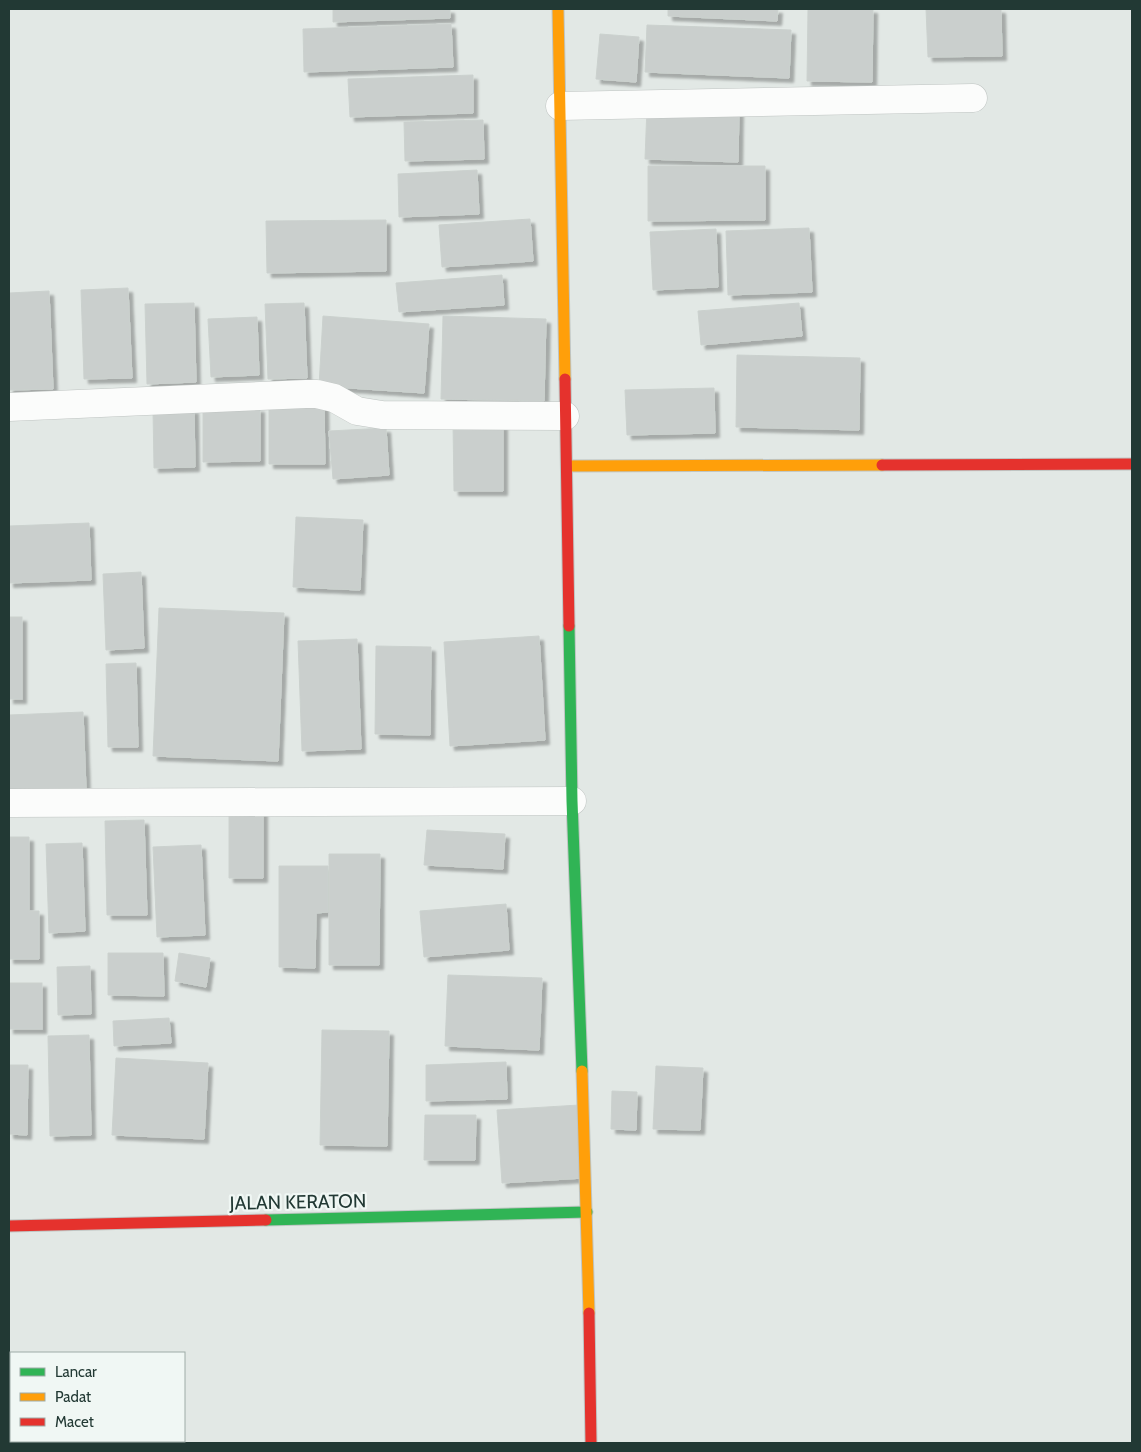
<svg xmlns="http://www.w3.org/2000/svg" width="1141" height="1452" font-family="Cabin,sans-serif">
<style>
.building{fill:#cacfcd;stroke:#cbd1ce;filter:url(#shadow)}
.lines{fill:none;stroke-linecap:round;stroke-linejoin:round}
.street-casing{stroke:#bfc4c2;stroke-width:29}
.fast-casing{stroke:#bfc5c3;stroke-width:13}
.slow-casing{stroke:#bfc5c3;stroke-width:13}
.jam-casing{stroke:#bfc5c3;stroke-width:13}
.street{stroke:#fbfcfb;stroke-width:28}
.fast{stroke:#30b455;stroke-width:11}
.slow{stroke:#ff9f0a;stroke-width:11}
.jam{stroke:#e5322d;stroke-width:11}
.labels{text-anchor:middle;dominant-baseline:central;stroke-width:4.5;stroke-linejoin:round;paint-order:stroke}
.street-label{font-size:19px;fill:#223934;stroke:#f0f7f4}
</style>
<defs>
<filter id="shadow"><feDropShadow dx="4.5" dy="4.5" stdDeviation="1" flood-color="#0004"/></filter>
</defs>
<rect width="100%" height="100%" fill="#e2e8e5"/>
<g class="building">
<polygon points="333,9 450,9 450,18 333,22"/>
<polygon points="668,9 778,9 777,21 668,16"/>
<polygon points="808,9 873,9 872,82 807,81"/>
<polygon points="926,9 1001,9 1002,56 928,57"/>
<polygon points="451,24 453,67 304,72 303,29"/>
<polygon points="647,25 791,30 789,78 645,72"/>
<polygon points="600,34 639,37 636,82 596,79"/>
<polygon points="473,75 473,113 350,117 348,79"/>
<polygon points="647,107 739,110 738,162 645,159"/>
<polygon points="483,120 484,159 405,161 404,122"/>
<polygon points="648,166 765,166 765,220 648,221"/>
<polygon points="477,170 479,214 399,217 398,174"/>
<polygon points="530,219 533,261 442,267 439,225"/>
<polygon points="386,220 386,271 267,273 266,221"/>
<polygon points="809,228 812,292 728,295 726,231"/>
<polygon points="716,229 718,287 653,290 650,232"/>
<polygon points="502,275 504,305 399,312 396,283"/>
<polygon points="128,288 132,378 84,379 81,290"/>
<polygon points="49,291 53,389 9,390 9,293"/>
<polygon points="194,303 196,382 147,384 145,304"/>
<polygon points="304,303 307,378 268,379 265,304"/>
<polygon points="799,303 802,336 701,345 698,311"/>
<polygon points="323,316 429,324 424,393 319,386"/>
<polygon points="443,316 546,319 544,401 441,399"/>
<polygon points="257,317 259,375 211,377 208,319"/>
<polygon points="737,355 860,358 859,430 736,427"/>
<polygon points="714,388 715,433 627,435 625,390"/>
<polygon points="269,401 324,401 325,464 269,464"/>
<polygon points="260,408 260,461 203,462 203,409"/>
<polygon points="194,409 195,467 154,468 153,410"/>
<polygon points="453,424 503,424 503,491 454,491"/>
<polygon points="386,428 389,475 333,479 329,431"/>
<polygon points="296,517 363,520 360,590 293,587"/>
<polygon points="89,523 91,580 9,583 9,526"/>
<polygon points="141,572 144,648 106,650 103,574"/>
<polygon points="159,608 284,613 278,761 153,756"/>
<rect x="9" y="617" width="13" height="82"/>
<polygon points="539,636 545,740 450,746 444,642"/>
<polygon points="357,639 361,749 302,751 298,641"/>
<polygon points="376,646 431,647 430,735 375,734"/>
<polygon points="136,663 138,747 108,747 106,664"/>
<polygon points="83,712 86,789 9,791 9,715"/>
<polygon points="229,809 263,810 263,878 229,878"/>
<polygon points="144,820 147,915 107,915 105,821"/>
<polygon points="427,830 505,834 503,869 424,865"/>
<polygon points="9,837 29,837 29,911 39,911 39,959 9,959"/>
<polygon points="82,843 85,931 49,933 46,844"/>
<polygon points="201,845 205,935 157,937 153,847"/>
<polygon points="329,854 380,854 379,965 329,965"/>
<polygon points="279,866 328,866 328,912 316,913 315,968 279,967"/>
<polygon points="506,904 509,950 424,957 420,911"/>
<polygon points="108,953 163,953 164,996 108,995"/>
<polygon points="179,953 210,958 206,987 175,981"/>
<polygon points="90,966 91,1014 58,1015 57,967"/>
<polygon points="448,975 542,978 539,1050 445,1046"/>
<rect x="9" y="983" width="33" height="46"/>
<polygon points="169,1018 171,1043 114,1046 113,1021"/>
<polygon points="322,1030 389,1031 387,1146 320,1145"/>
<polygon points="89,1035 91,1135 50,1136 48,1036"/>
<polygon points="116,1058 208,1063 204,1139 112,1135"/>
<polygon points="506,1062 507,1099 426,1101 426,1065"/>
<polygon points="9,1065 28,1065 27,1135 9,1134"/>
<polygon points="656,1066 703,1068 700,1130 653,1129"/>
<polygon points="612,1091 637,1092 636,1130 611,1129"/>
<polygon points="579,1105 584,1178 502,1183 497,1110"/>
<polygon points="425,1115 476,1115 475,1160 424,1160"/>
</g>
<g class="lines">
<defs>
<g id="street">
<polyline points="560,106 973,98"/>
<polyline points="9,407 306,394 317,394 334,398 357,411 382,415 565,416"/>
<polyline points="9,803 572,801"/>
</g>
<g id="fast">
<polyline points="569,626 572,801 582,1071"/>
<polyline points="266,1220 587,1212"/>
</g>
<g id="slow">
<polyline points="558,9 565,379"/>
<polyline points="567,466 882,465"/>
<polyline points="582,1071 589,1313"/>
</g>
<g id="jam">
<polyline points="565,379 569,626"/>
<polyline points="882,465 1132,464"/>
<polyline points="9,1226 266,1220"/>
<polyline points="589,1313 591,1443"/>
</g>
</defs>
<use href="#street" class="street-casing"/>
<use href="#fast" class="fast-casing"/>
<use href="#slow" class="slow-casing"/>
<use href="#jam" class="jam-casing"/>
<use href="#street" class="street"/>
<use href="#fast" class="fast"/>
<use href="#slow" class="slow"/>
<use href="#jam" class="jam"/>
</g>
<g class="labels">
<g class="street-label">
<text transform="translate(298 1202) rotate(-1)">JALAN KERATON</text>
</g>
</g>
<rect width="1141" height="1452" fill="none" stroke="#223934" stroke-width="20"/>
<rect x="10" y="1352" width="175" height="90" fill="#f0f7f4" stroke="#9eaba7"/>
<rect x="20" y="1368" width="25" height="8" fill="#30b455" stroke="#9eaba7"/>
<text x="55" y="1377" font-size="15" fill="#223934">Lancar</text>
<rect x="20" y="1393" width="25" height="8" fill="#ff9f0a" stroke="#9eaba7"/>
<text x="55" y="1402" font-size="15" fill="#223934">Padat</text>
<rect x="20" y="1418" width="25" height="8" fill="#e5322d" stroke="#9eaba7"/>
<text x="55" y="1427" font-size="15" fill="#223934">Macet</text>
</svg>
